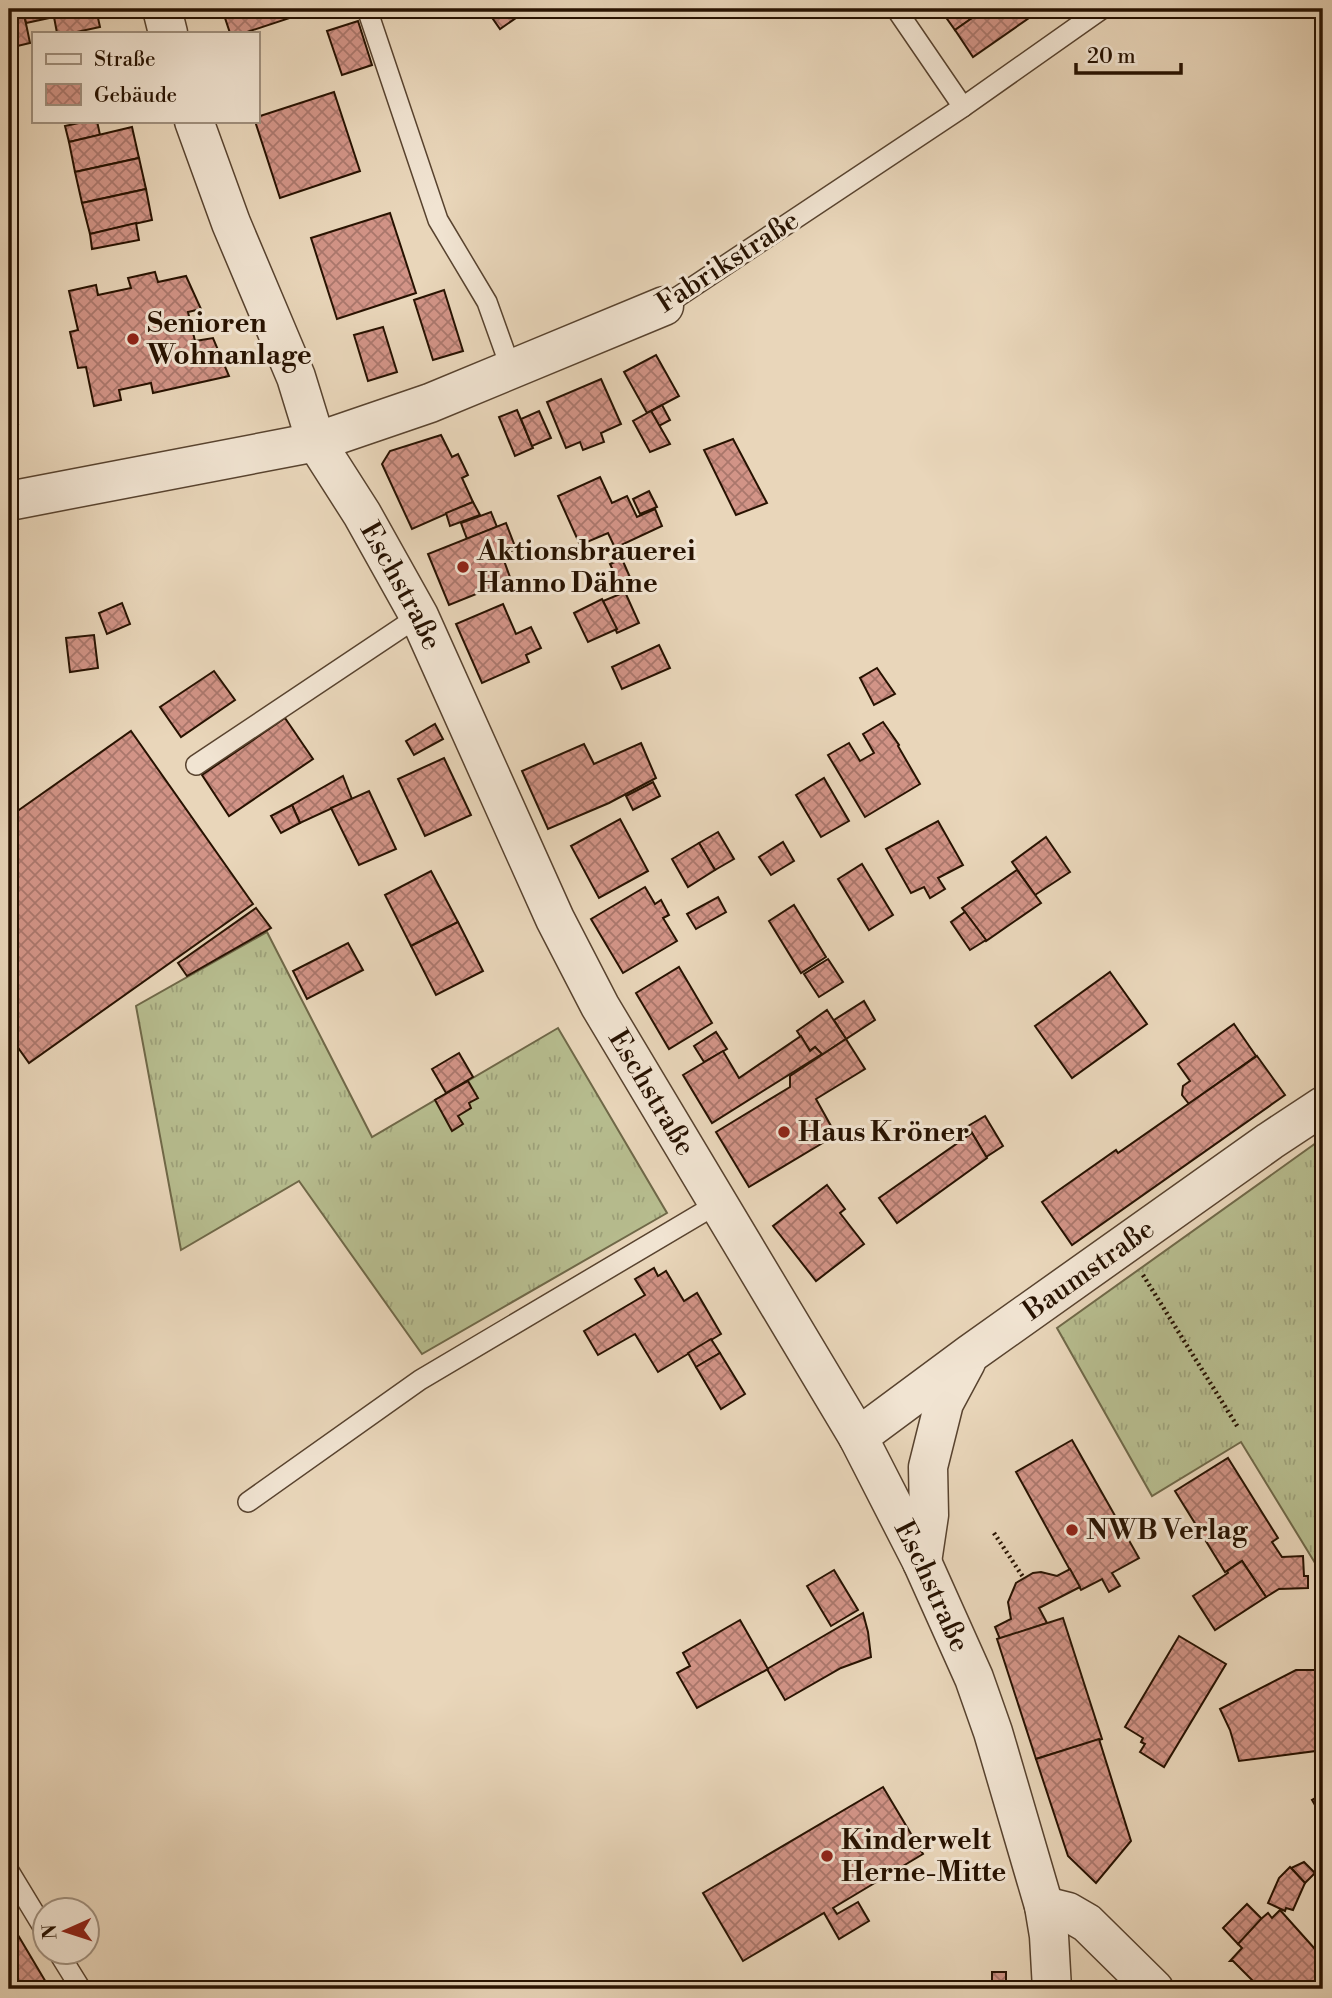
<svg xmlns="http://www.w3.org/2000/svg" width="1332" height="1998" font-family="'Libre Bodoni',serif">
<style>
.grass{fill:url(#grass-tufts);stroke:#6f6848;stroke-width:2}
.building{fill:url(#building-cross-hatch);stroke:#271201;stroke-width:2}
.lines{fill:none;stroke-linecap:round;stroke-linejoin:round}
.service-casing{stroke:#58432f;stroke-width:22}
.minor-casing{stroke:#58432f;stroke-width:41}
.tertiary-casing{stroke:#58432f;stroke-width:41}
.path{stroke:#271201;stroke-width:4.5;stroke-dasharray:2 3.5;stroke-linecap:butt}
.service{stroke:#f1e4d2;stroke-width:19}
.minor{stroke:#f1e4d2;stroke-width:38}
.tertiary{stroke:#f1e4d2;stroke-width:38}
.poi-dot{fill:#8f2418;stroke:#f1e4d2;stroke-width:2.5}
.labels{text-anchor:middle;dominant-baseline:central;stroke-width:6;stroke-linejoin:round;paint-order:stroke}
.street-label{font-size:28px;fill:#271201;stroke:#f1e4d2}
.poi-label{font-size:28px;font-weight:bold;fill:#271201;stroke:#f1e4d2;text-anchor:start}
</style>
<defs>
<pattern id="grass-tufts" width="24" height="20" patternUnits="userSpaceOnUse" patternTransform="scale(1.75)"><rect width="24" height="20" fill="#b7bd8f"/><path d="M3 7l-1-3M5 7V3M7 7l1-3M15 17l-1-3M17 17v-4M19 17l1-3" fill="none" stroke="#9da17a"/></pattern>
<pattern id="building-cross-hatch" width="8" height="8" patternUnits="userSpaceOnUse" patternTransform="scale(1.75)"><rect width="8" height="8" fill="#d29487"/><path d="M0 0l8 8M0 8l8-8" fill="none" stroke="#aa776c"/></pattern>
</defs>
<rect width="100%" height="100%" fill="#e9d6ba"/>
<filter id="stains"><feTurbulence type="fractalNoise" baseFrequency=".00286" numOctaves="4"/><feColorMatrix values="0 0 0 0 .2 0 0 0 0 .09 0 0 0 0 .02 0 0 0 .5 -.17"/></filter>
<radialGradient id="worn" r=".72"><stop offset=".6" stop-color="#630" stop-opacity="0"/><stop offset="1" stop-color="#630" stop-opacity=".3"/></radialGradient>
<g class="grass">
<polygon points="267,932 372,1137 558,1028 667,1213 422,1354 299,1181 181,1250 136,1006"/>
<polygon points="1323,1138 1323,1576 1241,1442 1152,1496 1057,1328"/>
</g>
<g class="building">
<polygon points="9,9 23,9 30,43 9,48"/>
<polygon points="23,9 96,9 100,27 72,33 57,33 54,17 26,23"/>
<polygon points="222,9 310,9 311,11 244,33 230,33"/>
<polygon points="486,9 529,9 500,29"/>
<polygon points="940,9 985,9 955,30"/>
<polygon points="985,9 1042,9 973,57 955,30"/>
<polygon points="358,21 372,65 342,75 327,31"/>
<polygon points="334,92 360,171 280,198 255,121 257,121 257,117"/>
<polygon points="88,121 97,121 100,135 69,142 65,126"/>
<polygon points="132,127 139,158 75,172 69,142"/>
<polygon points="139,158 146,189 82,203 75,172"/>
<polygon points="146,189 152,220 90,234 82,203"/>
<polygon points="390,213 416,293 337,319 311,238"/>
<polygon points="136,223 139,240 92,249 90,234"/>
<polygon points="155,272 158,282 186,276 201,309 188,312 195,341 213,338 229,376 153,393 151,383 119,390 121,400 94,406 86,367 78,368 70,332 78,330 69,291 96,285 98,295 131,288 128,278"/>
<polygon points="444,290 463,351 433,360 414,300"/>
<polygon points="383,327 397,372 368,381 354,335"/>
<polygon points="656,355 679,396 647,413 624,372"/>
<polygon points="601,379 621,424 601,433 604,442 583,450 580,442 566,448 547,402"/>
<polygon points="9,387 18,424 9,426"/>
<polygon points="662,405 670,420 659,426 651,411"/>
<polygon points="517,410 533,448 515,456 499,417"/>
<polygon points="539,411 551,438 532,446 521,419"/>
<polygon points="651,411 670,444 650,452 633,421"/>
<polygon points="441,435 452,457 458,454 468,475 462,478 473,502 412,529 382,464 390,451"/>
<polygon points="733,439 767,503 736,515 704,450"/>
<polygon points="600,477 612,503 627,496 637,517 655,509 662,526 615,548 608,533 580,545 558,496"/>
<polygon points="649,491 657,507 640,514 633,499"/>
<polygon points="473,502 480,515 450,526 446,513"/>
<polygon points="491,512 497,527 467,539 461,523"/>
<polygon points="506,523 516,549 502,555 511,580 449,605 428,554"/>
<polygon points="622,559 632,582 621,587 610,564"/>
<polygon points="625,592 639,623 617,633 603,601"/>
<polygon points="602,599 617,629 588,642 574,613"/>
<polygon points="122,603 130,624 107,634 99,613"/>
<polygon points="503,604 516,634 531,627 541,648 526,655 529,662 482,683 456,624"/>
<polygon points="94,635 98,668 70,672 66,638"/>
<polygon points="659,645 670,668 622,689 612,667"/>
<polygon points="877,668 895,694 874,705 860,678"/>
<polygon points="214,671 235,700 181,737 160,707"/>
<polygon points="285,718 313,759 229,816 202,775"/>
<polygon points="883,722 899,745 898,746 920,784 865,817 828,755 849,743 860,761 874,753 863,734"/>
<polygon points="435,724 443,739 414,755 406,741"/>
<polygon points="131,731 253,904 29,1063 9,1035 9,817"/>
<polygon points="641,743 656,778 609,803 548,829 522,771 584,744 594,764"/>
<polygon points="444,758 471,815 425,836 398,779"/>
<polygon points="343,776 352,799 300,823 292,805"/>
<polygon points="824,778 849,821 821,837 796,795"/>
<polygon points="653,782 660,796 633,810 626,796"/>
<polygon points="369,791 396,849 359,865 331,808"/>
<polygon points="292,805 300,823 281,833 271,816"/>
<polygon points="620,819 648,871 599,898 571,846"/>
<polygon points="938,821 963,865 938,878 945,889 930,898 924,887 911,893 886,849"/>
<polygon points="718,832 734,859 715,870 699,843"/>
<polygon points="1046,837 1070,872 1035,895 1012,862"/>
<polygon points="783,842 794,861 771,875 759,857"/>
<polygon points="699,843 715,870 688,887 672,859"/>
<polygon points="862,864 893,915 869,930 838,879"/>
<polygon points="1017,870 1041,903 986,941 962,908"/>
<polygon points="431,871 458,922 411,946 385,895"/>
<polygon points="645,887 655,904 661,900 669,915 663,918 677,941 623,973 591,919"/>
<polygon points="718,897 726,912 696,929 687,914"/>
<polygon points="794,905 826,957 801,973 769,921"/>
<polygon points="256,908 271,928 187,976 178,963"/>
<polygon points="965,912 986,940 970,950 951,922"/>
<polygon points="458,922 483,971 436,995 411,946"/>
<polygon points="348,943 363,970 307,999 293,971"/>
<polygon points="828,959 843,982 819,997 804,974"/>
<polygon points="679,967 712,1023 669,1049 636,993"/>
<polygon points="1110,972 1147,1024 1072,1078 1035,1026"/>
<polygon points="864,1001 875,1020 846,1039 834,1020"/>
<polygon points="827,1010 846,1039 822,1055 815,1047 810,1051 797,1031"/>
<polygon points="1234,1024 1256,1056 1189,1104 1182,1095 1183,1086 1190,1081 1178,1064"/>
<polygon points="716,1032 727,1049 704,1062 694,1046"/>
<polygon points="801,1036 810,1051 815,1047 822,1054 712,1123 683,1075 723,1051 739,1078"/>
<polygon points="846,1039 865,1069 816,1099 836,1135 749,1187 716,1132 790,1087 790,1076"/>
<polygon points="459,1053 473,1077 446,1093 432,1069"/>
<polygon points="1257,1056 1285,1095 1072,1245 1042,1202 1116,1150 1118,1153"/>
<polygon points="468,1081 478,1098 469,1103 471,1108 458,1116 463,1124 452,1131 435,1100"/>
<polygon points="985,1116 1003,1146 986,1157 968,1126"/>
<polygon points="972,1133 987,1158 897,1223 879,1198"/>
<polygon points="827,1185 845,1209 840,1213 864,1244 816,1281 773,1226"/>
<polygon points="654,1268 658,1276 666,1271 684,1301 697,1293 721,1334 658,1372 635,1334 598,1355 584,1331 645,1295 635,1279"/>
<polygon points="711,1339 720,1353 696,1367 688,1353"/>
<polygon points="720,1353 745,1394 721,1409 696,1367"/>
<polygon points="1072,1440 1139,1558 1112,1573 1120,1586 1109,1592 1102,1579 1081,1590 1016,1472"/>
<polygon points="1228,1458 1278,1538 1272,1542 1282,1557 1303,1556 1304,1576 1308,1576 1308,1588 1279,1589 1266,1597 1242,1561 1225,1572 1175,1491"/>
<polygon points="1242,1561 1266,1597 1215,1630 1193,1596 1228,1573 1227,1571"/>
<polygon points="1070,1569 1080,1587 1039,1608 1047,1623 1000,1639 995,1627 1011,1619 1008,1602 1016,1583 1033,1573 1041,1572 1057,1576"/>
<polygon points="834,1570 858,1610 831,1626 807,1586"/>
<polygon points="863,1613 868,1632 871,1657 841,1668 785,1700 767,1669"/>
<polygon points="1063,1618 1102,1739 1036,1759 997,1639"/>
<polygon points="740,1620 768,1669 697,1708 677,1673 690,1666 683,1653"/>
<polygon points="1179,1636 1226,1664 1164,1767 1140,1752 1145,1744 1141,1742 1143,1738 1125,1727"/>
<polygon points="1296,1670 1322,1670 1323,1750 1239,1761 1230,1730 1220,1709"/>
<polygon points="1099,1739 1131,1841 1096,1883 1068,1856 1036,1759"/>
<polygon points="883,1787 923,1854 833,1908 837,1914 858,1902 869,1921 839,1939 824,1913 743,1961 703,1893"/>
<polygon points="1323,1794 1323,1819 1312,1800"/>
<polygon points="1304,1862 1315,1873 1305,1883 1291,1868"/>
<polygon points="1290,1867 1305,1883 1293,1910 1286,1908 1285,1911 1268,1903 1279,1878"/>
<polygon points="1247,1904 1263,1920 1238,1944 1223,1928"/>
<polygon points="1280,1910 1323,1958 1323,1973 1312,1984 1317,1989 1261,1989 1233,1961 1230,1961 1242,1948 1238,1944 1261,1919 1268,1913 1272,1918"/>
<polygon points="9,1920 50,1989 9,1989"/>
<rect x="992" y="1972" width="14" height="14"/>
<polygon points="1323,1973 1323,1989 1317,1989 1312,1984"/>
</g>
<g class="lines">
<defs>
<g id="service">
<polyline points="367,9 438,220 487,302 511,369"/>
<polyline points="896,9 963,107"/>
<polyline points="664,306 963,107 1102,9"/>
<polyline points="196,765 419,616"/>
<polyline points="248,1502 420,1380 717,1204"/>
<polyline points="9,1871 46,1932"/>
<polyline points="58,1952 81,1989"/>
</g>
<g id="minor">
<polyline points="162,9 168,33"/>
<polyline points="194,121 231,223 296,377 316,442 430,403 664,306"/>
<path id="s1" d="M 9,501 L 316,442 L 362,514 L 419,616 L 555,919 L 600,1006 L 858,1437 L 922,1562 L 974,1678 L 993,1732 L 1044,1906 L 1049,1936 L 1052,1989"/>
<polyline points="1044,1906 1068,1912 1087,1923 1154,1989"/>
</g>
<g id="tertiary">
<path id="s2" d="M 858,1437 L 970,1354 L 1270,1141 L 1323,1106"/>
<polyline points="922,1562 929,1515 928,1467 944,1403 966,1362"/>
</g>
</defs>
<use href="#service" class="service-casing"/>
<use href="#minor" class="minor-casing"/>
<use href="#tertiary" class="tertiary-casing"/>
<g class="path">
<polyline points="1143,1275 1239,1429"/>
<polyline points="994,1533 1023,1577"/>
</g>
<use href="#service" class="service"/>
<use href="#minor" class="minor"/>
<use href="#tertiary" class="tertiary"/>
</g>
<g class="poi-dot">
<circle cx="133" cy="339" r="7"/>
<circle cx="463" cy="567" r="7"/>
<circle cx="784" cy="1132" r="7"/>
<circle cx="1072" cy="1530" r="7"/>
<circle cx="827" cy="1856" r="7"/>
</g>
<g class="labels">
<g class="street-label">
<text transform="translate(728 262) rotate(-33)">Fabrikstraße</text>
<text stroke="none"><textPath href="#s1" startOffset="480">Eschstraße</textPath></text>
<text stroke="none"><textPath href="#s1" startOffset="1046">Eschstraße</textPath></text>
<text stroke="none"><textPath href="#s2" startOffset="285">Baumstraße</textPath></text>
<text stroke="none"><textPath href="#s1" startOffset="1614">Eschstraße</textPath></text>
</g>
<g class="poi-label">
<text x="147" y="323">Senioren<tspan x="147" dy="32">Wohnanlage</tspan></text>
<text x="477" y="551">Aktionsbrauerei<tspan x="477" dy="32">Hanno Dähne</tspan></text>
<text x="798" y="1132">Haus Kröner</text>
<text x="1086" y="1530">NWB Verlag</text>
<text x="841" y="1840">Kinderwelt<tspan x="841" dy="32">Herne-Mitte</tspan></text>
</g>
</g>
<rect width="1332" height="1998" fill="none" stroke="#e9d6ba" stroke-width="35"/>
<rect x="10" y="10" width="1311" height="1977" fill="none" stroke="#271201" stroke-width="3.5"/>
<rect x="18" y="18" width="1297" height="1963" fill="none" stroke="#271201" stroke-width="2"/>
<rect x="32" y="32" width="228" height="91" fill="#f1e4d2" stroke="#a0907e" stroke-width="2"/>
<rect x="46" y="54" width="35" height="10" fill="#f1e4d2" stroke="#a0907e" stroke-width="2"/>
<text x="94" y="66" font-size="21" fill="#271201">Straße</text>
<rect x="46" y="84" width="35" height="21" fill="url(#building-cross-hatch)" stroke="#a0907e" stroke-width="2"/>
<text x="94" y="102" font-size="21" fill="#271201">Gebäude</text>
<g transform="translate(66 1931) rotate(267)"><circle r="33" fill="#f1e4d2" stroke="#a0907e" stroke-width="2"/>
<path d="M0-5L12 26L0 18L-12 26Z" fill="#8f2418"/>
<text y="-10" font-size="19" font-weight="bold" text-anchor="middle" fill="#271201">N</text>
</g>
<path d="M1076 63v10h105v-10" fill="none" stroke="#271201" stroke-width="3.5"/>
<text x="1087" y="63" font-size="21" fill="#271201" stroke="#f1e4d2" stroke-width="5" paint-order="stroke">20 m</text>
<rect width="100%" height="100%" filter="url(#stains)"/>
<rect width="100%" height="100%" fill="url(#worn)"/>
</svg>
